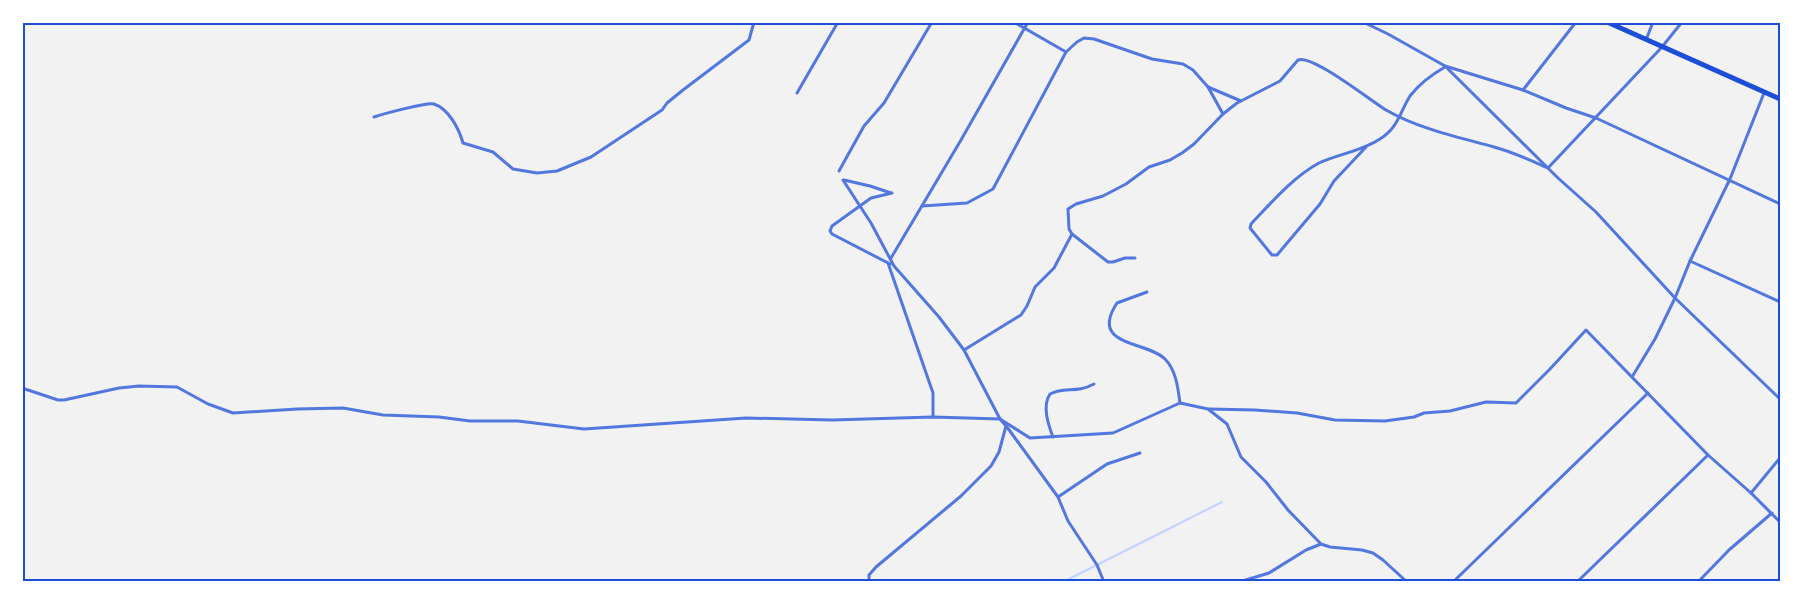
<svg xmlns="http://www.w3.org/2000/svg" width="1803" height="604" font-family="Inter,sans-serif">
<style>
.lines{fill:none;stroke-linecap:round;stroke-linejoin:round}
.stream{stroke:#bfd3fe;stroke-width:2}
.minor{stroke:#5277de;stroke-width:3}
.primary{stroke:#1d4ed8;stroke-width:5}
.neatline{fill:none;stroke:#1d4ed8;stroke-width:2}
</style>
<rect width="100%" height="100%" fill="#f2f2f2"/>
<g class="lines">
<polyline class="stream" points="1063,582 1222,502"/>
<g class="minor">
<polyline points="1014,22 1066,52"/>
<polyline points="1363,22 1388,34 1445,66 1523,90 1566,108 1596,118 1780,204"/>
<polyline points="1646,40 1653,22"/>
<polyline points="1445,66 1558,178 1596,212 1675,298 1780,399"/>
<polyline points="1208,87 1223,114"/>
<polyline points="1523,90 1576,22"/>
<polyline points="797,93 838,22"/>
<path d="M 374,117 C 383,114 427,102 434,104 C 449,109 459,129 463,143 L 493,152 L 513,169 L 537,173 L 557,171 L 591,157 L 662,110 L 667,103 L 683,90 L 749,40 L 754,22"/>
<path d="M 1366,147 L 1334,181 L 1320,204 L 1277,255 L 1272,255 L 1250,228 L 1251,224 C 1271,203 1293,177 1319,163 C 1339,154 1362,151 1380,139 C 1398,128 1400,112 1410,96 C 1420,83 1431,75 1445,67"/>
<polyline points="839,171 864,126 884,103 932,22"/>
<polyline points="843,180 871,223 894,266 939,317 964,350 1000,419 1006,426 999,452 991,466 961,496 876,567 869,575 869,582"/>
<polyline points="844,180 870,186 891,193"/>
<polyline points="922,206 967,203 993,189 1066,52 1077,42 1084,38 1094,39 1152,59 1183,64 1193,70 1208,87 1241,101"/>
<polyline points="891,258 961,140 1028,22"/>
<path d="M 1135,258 L 1125,258 L 1113,262 L 1108,262 L 1072,234 L 1069,229 L 1068,209 L 1076,204 L 1103,196 L 1126,184 L 1149,167 L 1170,160 L 1182,153 L 1194,144 L 1223,114 L 1237,103 L 1280,81 L 1298,60 C 1312,54 1371,101 1386,110 C 1419,129 1458,137 1494,147 C 1513,152 1530,160 1548,168 L 1662,47 L 1682,22"/>
<polyline points="1690,261 1780,302"/>
<polyline points="888,263 933,393 933,417"/>
<polyline points="890,264 832,234 830,231 832,226 871,198 892,193"/>
<path d="M 1147,292 L 1117,303 C 1088,347 1148,341 1165,359 C 1176,370 1178,388 1180,403"/>
<polyline points="964,350 1021,315 1027,306 1035,287 1054,268 1072,234"/>
<polyline points="1632,377 1655,339 1675,298 1690,261 1730,179 1764,93"/>
<polyline points="22,388 58,400 64,400 119,388 139,386 177,387 208,404 233,413 297,409 343,408 383,415 439,417 470,421 518,421 584,429 746,418 832,420 933,417 1000,419 1030,438 1113,433 1180,403 1208,409 1227,424 1241,457 1266,482 1288,510 1321,544 1330,547 1362,550 1373,553 1383,560 1407,582"/>
<polyline points="1209,409 1255,410 1297,413 1335,420 1385,421 1414,417 1424,413 1450,411 1486,402 1516,403 1550,369 1586,330 1708,455 1751,493 1780,522"/>
<polyline points="1007,427 1058,497 1068,521 1097,565 1104,582"/>
<path d="M 1053,437 C 1048,424 1042,406 1050,394 C 1065,386 1076,394 1094,384"/>
<polyline points="1751,493 1780,458"/>
<polyline points="1058,497 1107,464 1140,453"/>
<polyline points="1239,582 1269,573 1306,550 1321,544"/>
<polyline points="1453,582 1648,393"/>
<polyline points="1577,582 1708,455"/>
<polyline points="1698,582 1729,550 1772,513"/>
</g>
<polyline class="primary" points="1607,22 1780,99"/>
</g>
<rect width="1803" height="604" fill="none" stroke="#ffffff" stroke-width="48"/>
<rect x="24" y="24" width="1755" height="556" class="neatline"/>
</svg>
